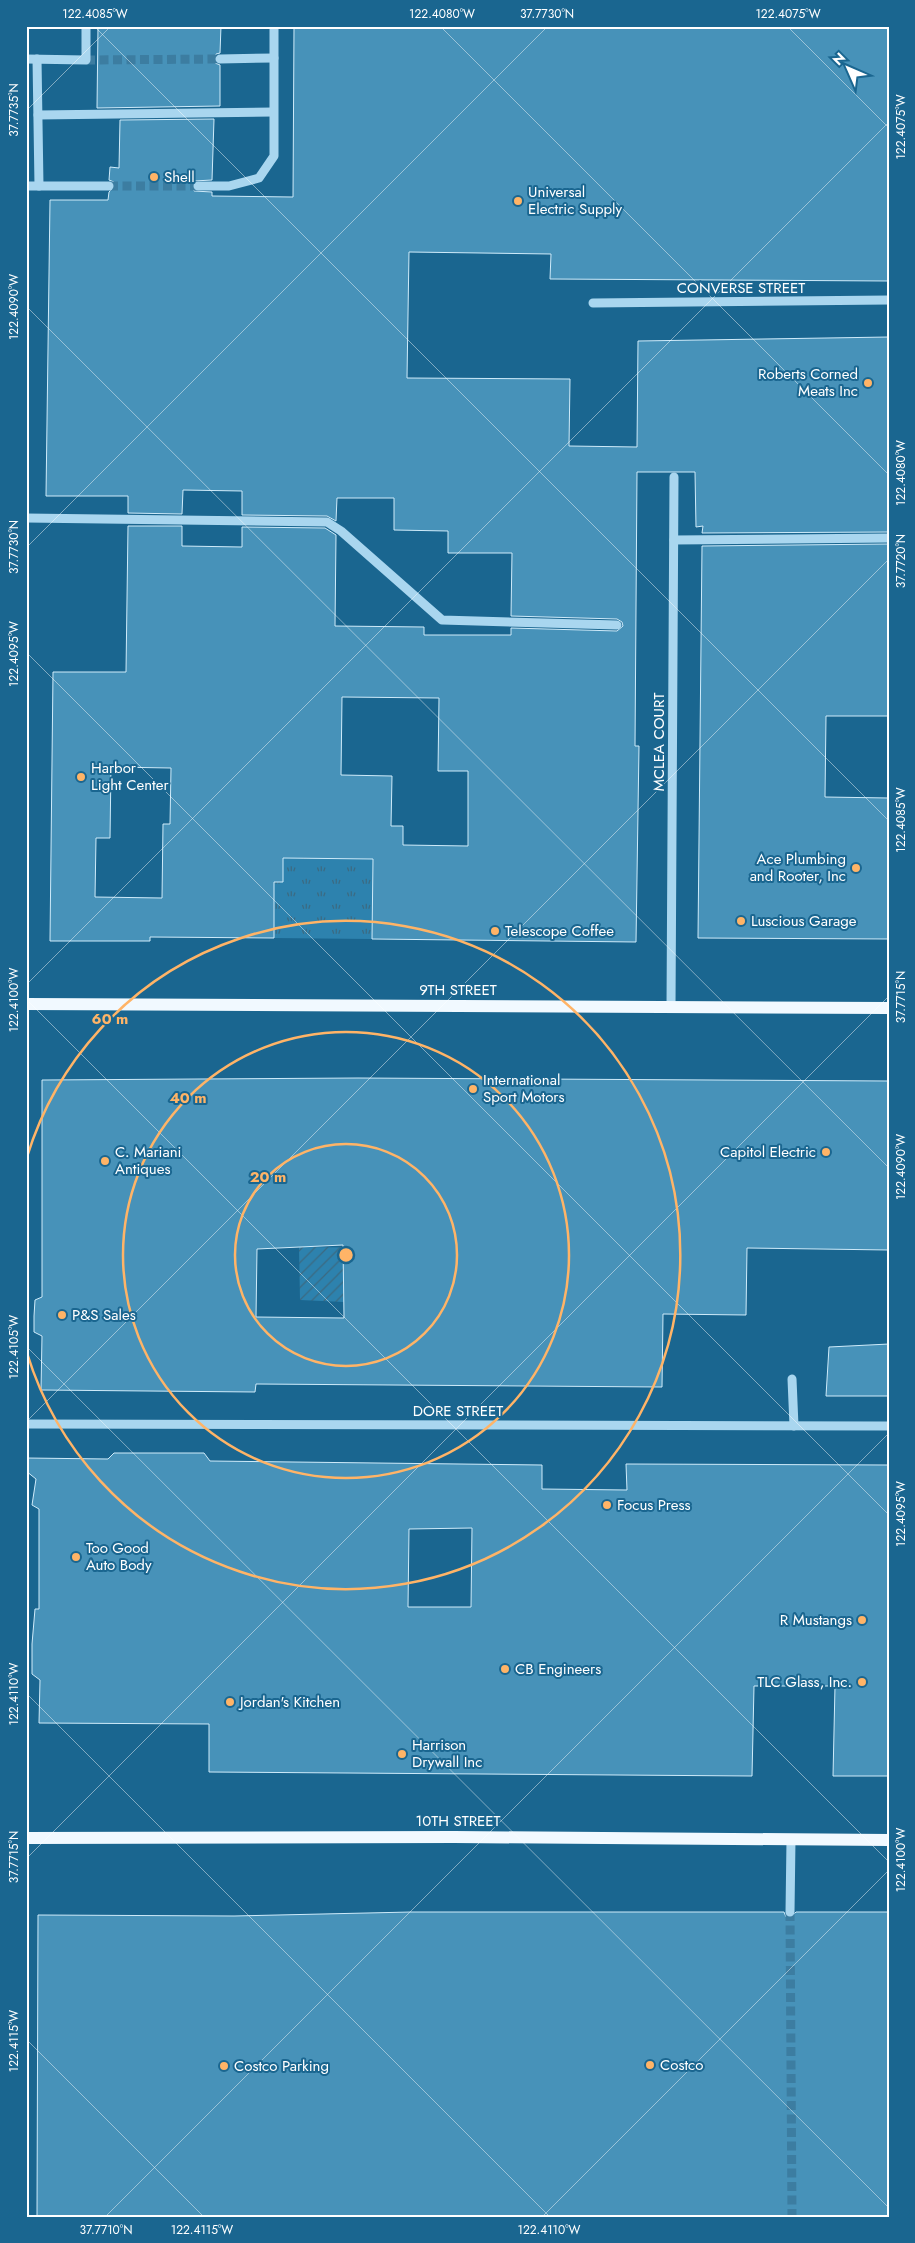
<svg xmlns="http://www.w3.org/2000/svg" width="915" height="2243" font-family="Jost,sans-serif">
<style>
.grass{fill:url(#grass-tufts)}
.garden{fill:url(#garden-furrows)}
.building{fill:#4792b9;stroke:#cfebfa;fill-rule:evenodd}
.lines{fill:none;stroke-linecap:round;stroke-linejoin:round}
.minor-tunnel{stroke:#3c7da1;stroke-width:9;stroke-dasharray:9 4.5;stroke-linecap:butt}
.minor{stroke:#a9d6ef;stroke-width:9}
.major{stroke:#f1f9ff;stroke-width:12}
.ticks{fill:none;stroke:#fff;stroke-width:1;stroke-opacity:0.45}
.ring{fill:none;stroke:#ffb467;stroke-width:2.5}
.poi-dot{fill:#ffb467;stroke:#1a6690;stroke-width:2}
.labels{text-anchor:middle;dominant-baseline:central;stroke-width:4;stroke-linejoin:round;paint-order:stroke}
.poi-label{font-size:15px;fill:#fff;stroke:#1a6690;text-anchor:start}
.street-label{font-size:15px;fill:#fff;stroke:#1a6690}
.centre{fill:#ffb467;stroke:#1a6690;stroke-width:2.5}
.ring-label{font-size:15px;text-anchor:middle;font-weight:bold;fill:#ffb467;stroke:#1a6690;stroke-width:4;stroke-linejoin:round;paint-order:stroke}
.neatline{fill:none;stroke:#fff;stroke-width:2}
.ticks-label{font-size:12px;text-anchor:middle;fill:#fff}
</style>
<defs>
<pattern id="grass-tufts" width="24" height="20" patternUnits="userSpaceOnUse" patternTransform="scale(1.25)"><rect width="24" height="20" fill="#2d82ae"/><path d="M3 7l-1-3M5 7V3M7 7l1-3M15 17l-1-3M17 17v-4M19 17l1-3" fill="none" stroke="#3b6a82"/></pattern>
<pattern id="garden-furrows" width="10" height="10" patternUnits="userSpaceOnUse" patternTransform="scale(1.25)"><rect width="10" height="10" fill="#2d82ae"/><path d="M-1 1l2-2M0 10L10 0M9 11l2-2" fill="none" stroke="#3b6a82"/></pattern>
</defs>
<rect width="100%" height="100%" fill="#1a6690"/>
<polygon class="grass" points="283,858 373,859 372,939 274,938 274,882 283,882"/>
<polygon class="garden" points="299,1247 400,1248 343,1278 344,1302 300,1300"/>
<g class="building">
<polygon points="98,26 221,26 220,53 216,54 214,59 215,63 220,65 220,106 97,108"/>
<path d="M 294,26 L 889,26 L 889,281 L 550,279 L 551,254 L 409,252 L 407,378 L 570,379 L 569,446 L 637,447 L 638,341 L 889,337 L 889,532 L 702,533 L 703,526 L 696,527 L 695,472 L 637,472 L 635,746 L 639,746 L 636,942 L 372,939 L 373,859 L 283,858 L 283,882 L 274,882 L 274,938 L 150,937 L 150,941 L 50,941 L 53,672 L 126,672 L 128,526 L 182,526 L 182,546 L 242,547 L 242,527 L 325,528 L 336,535 L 335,626 L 424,627 L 424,635 L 511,635 L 511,628 L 617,631 L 623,626 L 622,622 L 617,619 L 511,616 L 512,553 L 448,553 L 448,531 L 394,530 L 394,498 L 337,498 L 336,521 L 327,516 L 242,515 L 242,491 L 183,490 L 182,514 L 128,513 L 128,496 L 46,496 L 50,200 L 108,200 L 109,192 L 115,186 L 114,182 L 109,180 L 110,167 L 119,168 L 120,120 L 214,119 L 212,180 L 194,181 L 192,186 L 194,191 L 212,192 L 212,196 L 293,197 ZM 342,697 L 439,698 L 438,771 L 468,771 L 468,846 L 403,845 L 403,826 L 391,826 L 392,776 L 341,775 ZM 111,767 L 171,768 L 170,824 L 163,824 L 162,898 L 95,897 L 96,838 L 110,838 Z"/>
<polygon points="889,544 889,716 826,716 825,797 889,798 889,939 698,938 702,546"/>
<path d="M 358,1078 L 889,1081 L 889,1250 L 747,1248 L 746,1315 L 663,1314 L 662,1387 L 256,1384 L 255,1392 L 41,1390 L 42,1336 L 34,1332 L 34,1316 L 35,1300 L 42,1297 L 42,1080 ZM 343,1245 L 344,1318 L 256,1317 L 257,1249 Z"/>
<polygon points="889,1344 889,1396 826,1396 829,1347"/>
<path d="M 114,1453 L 204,1453 L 210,1461 L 542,1465 L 542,1489 L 627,1490 L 626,1464 L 889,1465 L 889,1776 L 833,1776 L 835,1686 L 754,1686 L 752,1776 L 209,1772 L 209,1724 L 39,1723 L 40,1680 L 32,1674 L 32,1644 L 35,1609 L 39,1609 L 39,1509 L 32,1505 L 36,1479 L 26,1471 L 26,1458 L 108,1459 ZM 472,1528 L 471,1607 L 408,1607 L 409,1529 Z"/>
<polygon points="411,1912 784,1912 786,1917 790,1918 796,1912 889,1912 889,2217 37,2217 38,1915 234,1916"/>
</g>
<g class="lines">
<g class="minor-tunnel">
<polyline points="86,60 220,59"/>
<polyline points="109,186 198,186"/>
<polyline points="790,1912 792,2217"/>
</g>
<g class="minor">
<polyline points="26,59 86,60 86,26"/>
<polyline points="37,59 39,186"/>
<polyline points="220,59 274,58"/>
<polyline points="38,115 273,112"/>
<polyline points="26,186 109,186"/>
<polyline points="198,186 229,186 259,178 274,156 274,26"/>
<polyline points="593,303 889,300"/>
<polyline points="26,518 327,522 341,531 442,620 617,625"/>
<polyline points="674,540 889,538"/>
<polyline points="671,1007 674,477"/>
<polyline points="792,1379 794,1426"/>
<polyline points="26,1424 889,1426"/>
<polyline points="790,1912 791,1840"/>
</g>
<g class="major">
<polyline points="26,1004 889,1008"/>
<polyline points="26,1838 454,1837 889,1840"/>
</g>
</g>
<path class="ticks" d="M 94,26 L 889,821M 440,26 L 889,475M 787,26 L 889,128M 26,111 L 111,26M 26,306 L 889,1168M 26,548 L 548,26M 26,652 L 889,1515M 26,985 L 889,122M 26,999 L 889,1862M 26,1346 L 889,2208M 26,1422 L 889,559M 26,1693 L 550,2217M 26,1859 L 889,996M 26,2039 L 204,2217M 105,2217 L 889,1433M 542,2217 L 889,1870"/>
<g class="ring">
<circle cx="346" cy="1255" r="111"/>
<circle cx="346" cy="1255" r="223"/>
<path d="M27 1157A334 334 0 1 1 27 1353"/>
</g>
<g class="poi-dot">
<circle cx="154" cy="177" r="5"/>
<circle cx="518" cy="201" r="5"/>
<circle cx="868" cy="383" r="5"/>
<circle cx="81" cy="777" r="5"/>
<circle cx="856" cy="868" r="5"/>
<circle cx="741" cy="921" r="5"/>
<circle cx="495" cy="931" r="5"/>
<circle cx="473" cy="1089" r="5"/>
<circle cx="826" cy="1152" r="5"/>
<circle cx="105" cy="1161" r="5"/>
<circle cx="62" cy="1315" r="5"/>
<circle cx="607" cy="1505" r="5"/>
<circle cx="76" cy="1557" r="5"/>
<circle cx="862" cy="1620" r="5"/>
<circle cx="505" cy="1669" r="5"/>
<circle cx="862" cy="1682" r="5"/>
<circle cx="230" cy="1702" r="5"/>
<circle cx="402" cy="1754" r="5"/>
<circle cx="650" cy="2065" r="5"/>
<circle cx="224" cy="2066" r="5"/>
</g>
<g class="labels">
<g class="poi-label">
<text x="164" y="177">Shell</text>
<text x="528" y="192">Universal<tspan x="528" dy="17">Electric Supply</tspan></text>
<text x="858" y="374" text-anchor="end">Roberts Corned<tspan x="858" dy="17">Meats Inc</tspan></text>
<text x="91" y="768">Harbor<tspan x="91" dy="17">Light Center</tspan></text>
<text x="846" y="859" text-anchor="end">Ace Plumbing<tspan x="846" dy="17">and Rooter, Inc</tspan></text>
<text x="751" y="921">Luscious Garage</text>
<text x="505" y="931">Telescope Coffee</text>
<text x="483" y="1080">International<tspan x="483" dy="17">Sport Motors</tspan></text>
<text x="115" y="1152">C. Mariani<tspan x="115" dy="17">Antiques</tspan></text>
<text x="816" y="1152" text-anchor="end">Capitol Electric</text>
<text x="72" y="1315">P&amp;S Sales</text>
<text x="617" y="1505">Focus Press</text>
<text x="86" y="1548">Too Good<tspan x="86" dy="17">Auto Body</tspan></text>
<text x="852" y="1620" text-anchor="end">R Mustangs</text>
<text x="515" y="1669">CB Engineers</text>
<text x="852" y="1682" text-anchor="end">TLC Glass, Inc.</text>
<text x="240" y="1702">Jordan's Kitchen</text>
<text x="412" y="1745">Harrison<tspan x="412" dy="17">Drywall Inc</tspan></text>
<text x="660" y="2065">Costco</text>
<text x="234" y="2066">Costco Parking</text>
</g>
<g class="street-label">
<text x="741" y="288">CONVERSE STREET</text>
<text transform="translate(659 742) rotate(-90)">MCLEA COURT</text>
<text x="458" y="990">9TH STREET</text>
<text x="458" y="1411">DORE STREET</text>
<text x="458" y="1821">10TH STREET</text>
</g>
</g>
<circle cx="346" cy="1255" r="8" class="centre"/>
<g class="ring-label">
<text x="110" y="1024">60 m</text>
<text x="188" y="1103">40 m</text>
<text x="268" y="1182">20 m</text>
</g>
<rect width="915" height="2243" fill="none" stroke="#1a6690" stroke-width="55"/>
<g transform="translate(848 68) rotate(315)" stroke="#1a6690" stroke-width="4" paint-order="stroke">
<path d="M0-4L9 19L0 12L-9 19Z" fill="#ffffff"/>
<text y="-8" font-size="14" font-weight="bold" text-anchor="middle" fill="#ffffff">N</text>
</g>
<rect x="28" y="28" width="860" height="2188" class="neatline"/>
<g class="ticks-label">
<text x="95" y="18">122.4085°W</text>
<text x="442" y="18">122.4080°W</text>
<text x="547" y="18">37.7730°N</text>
<text x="788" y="18">122.4075°W</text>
<text transform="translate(14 110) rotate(-90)" y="4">37.7735°N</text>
<text transform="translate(901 127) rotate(-90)" y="4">122.4075°W</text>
<text transform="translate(14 307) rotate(-90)" y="4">122.4090°W</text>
<text transform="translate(901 473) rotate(-90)" y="4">122.4080°W</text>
<text transform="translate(14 547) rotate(-90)" y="4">37.7730°N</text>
<text transform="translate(901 561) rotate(-90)" y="4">37.7720°N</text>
<text transform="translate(14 654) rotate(-90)" y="4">122.4095°W</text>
<text transform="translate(901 820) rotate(-90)" y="4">122.4085°W</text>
<text transform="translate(901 997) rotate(-90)" y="4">37.7715°N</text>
<text transform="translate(14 1000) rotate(-90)" y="4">122.4100°W</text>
<text transform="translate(901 1167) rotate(-90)" y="4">122.4090°W</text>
<text transform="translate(14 1347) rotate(-90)" y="4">122.4105°W</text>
<text transform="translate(901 1514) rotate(-90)" y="4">122.4095°W</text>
<text transform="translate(14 1694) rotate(-90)" y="4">122.4110°W</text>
<text transform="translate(14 1857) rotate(-90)" y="4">37.7715°N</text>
<text transform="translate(901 1860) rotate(-90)" y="4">122.4100°W</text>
<text transform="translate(14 2041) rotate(-90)" y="4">122.4115°W</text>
<text x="106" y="2234">37.7710°N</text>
<text x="202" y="2234">122.4115°W</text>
<text x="549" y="2234">122.4110°W</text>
</g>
</svg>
